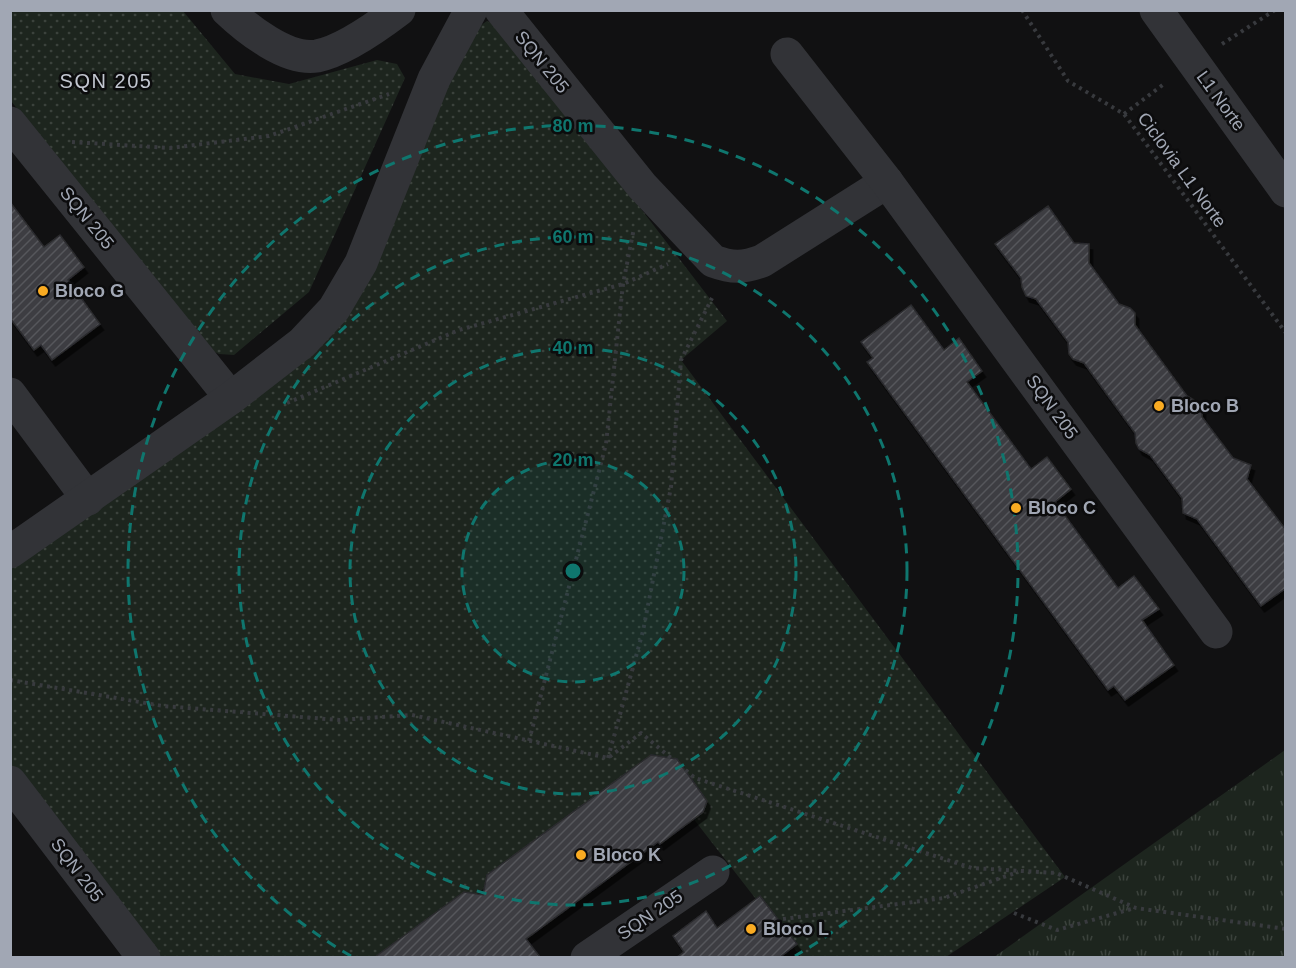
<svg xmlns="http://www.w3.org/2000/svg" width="1296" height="968" font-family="Arial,sans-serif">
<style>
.grass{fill:url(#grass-tufts)}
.park{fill:url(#park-dots)}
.building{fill:url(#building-hatch);stroke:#2b2b2e;stroke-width:1.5;filter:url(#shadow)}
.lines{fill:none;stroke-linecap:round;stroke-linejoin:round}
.path{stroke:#383a3e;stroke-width:4;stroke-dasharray:3 4.5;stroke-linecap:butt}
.minor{stroke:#323337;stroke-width:33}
.tertiary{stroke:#323337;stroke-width:33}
.ring{fill:none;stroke:#0f766e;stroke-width:3;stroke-dasharray:10 8}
.poi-dot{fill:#f9ab22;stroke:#0c0c0d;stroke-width:2}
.labels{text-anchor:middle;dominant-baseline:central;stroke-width:5;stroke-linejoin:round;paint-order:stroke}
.street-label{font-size:18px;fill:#a1a7b4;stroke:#0c0c0d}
.poi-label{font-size:18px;font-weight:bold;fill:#a1a7b4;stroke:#0c0c0d;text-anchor:start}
.neighbourhood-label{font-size:20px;letter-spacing:1.5px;fill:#c2c6d0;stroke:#0c0c0d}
.centre{fill:#0f766e;stroke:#0c0c0d;stroke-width:3}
.ring-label{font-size:18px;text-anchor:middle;font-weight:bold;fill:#0f766e;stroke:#0c0c0d;stroke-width:5;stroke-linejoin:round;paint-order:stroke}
</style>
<defs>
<pattern id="grass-tufts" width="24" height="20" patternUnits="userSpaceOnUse" patternTransform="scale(1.5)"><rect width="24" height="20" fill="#1d251e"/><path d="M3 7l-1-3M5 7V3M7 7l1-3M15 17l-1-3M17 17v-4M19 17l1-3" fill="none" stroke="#3b423c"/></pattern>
<pattern id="park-dots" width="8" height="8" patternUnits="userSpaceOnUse" patternTransform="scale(1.5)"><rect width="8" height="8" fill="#1d251e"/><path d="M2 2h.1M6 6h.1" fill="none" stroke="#3b423c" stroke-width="1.8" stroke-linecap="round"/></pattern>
<pattern id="building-hatch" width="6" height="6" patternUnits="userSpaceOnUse" patternTransform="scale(1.5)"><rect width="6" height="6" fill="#3d3e42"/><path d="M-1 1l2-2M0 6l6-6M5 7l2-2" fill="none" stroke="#56575b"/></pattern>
<filter id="shadow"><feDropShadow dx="3.5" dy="6" stdDeviation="0" flood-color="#0009"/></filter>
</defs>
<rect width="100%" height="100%" fill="#111112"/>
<polygon class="grass" points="1285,750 1285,957 994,957"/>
<g class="park">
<polygon points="11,11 183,11 235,74 289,84 377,60 397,64 405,78 309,292 234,355 219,354 206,348 11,101"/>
<polygon points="487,21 503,29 727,321 681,360 1065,877 946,957 801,957 654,768 387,957 149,957 11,773 11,539 332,329 470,33"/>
</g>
<g class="building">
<polygon points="10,202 44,247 60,235 84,267 68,280 100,324 52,360 41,345 34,350 10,318"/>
<polygon points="1048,206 1074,243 1089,244 1089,263 1119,304 1130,308 1135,313 1135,325 1187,396 1202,405 1202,417 1233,458 1251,465 1247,479 1286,530 1286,588 1261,606 1197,519 1183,513 1182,498 1150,455 1139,449 1136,443 1135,433 1084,363 1073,359 1069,354 1068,342 1036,299 1026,296 1022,287 1021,278 995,244"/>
<polygon points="911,305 944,350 959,338 982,371 967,382 1031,469 1047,457 1071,489 1055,502 1118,588 1134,576 1159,609 1142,620 1174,665 1125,700 1114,686 1108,690 867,362 873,358 861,342"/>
<polygon points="651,755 677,759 707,801 703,812 660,844 658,842 526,939 540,957 375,957 464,892 483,895 487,875"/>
<polygon points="760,896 797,944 780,957 677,957 684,952 673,936 706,911 717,928"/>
</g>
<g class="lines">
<g class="path">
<polyline points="1022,10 1068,81 1124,114 1286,333"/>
<polyline points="1222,44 1275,10"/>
<polyline points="1124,114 1164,84"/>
<polyline points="72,142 170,148 269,136 389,94"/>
<polyline points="287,403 459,330 623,284 668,264"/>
<polyline points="10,680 163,706 339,720 412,715 608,758 641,733 695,778 972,868 1056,873 1136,908 1286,929"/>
<polyline points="529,741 606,444 623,284 634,228"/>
<polyline points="608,758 643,631 671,487 681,360 712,298"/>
<polyline points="1014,913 1057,930 1135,908"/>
<polyline points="783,919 944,898 1018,872"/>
</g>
<g class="minor">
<path d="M 227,10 C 247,29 287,61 317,56 C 343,51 378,26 399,10"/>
<path d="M 501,10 L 642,186 L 713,261 C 732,268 743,268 762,261 L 887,182"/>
<polyline points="787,54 887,182 1216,632"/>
<polyline points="10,123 231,398"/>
<polyline points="10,394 88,499"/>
<polyline points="10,552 231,398 302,343 334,309 361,263 434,79 471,10"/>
<polyline points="10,782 144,958"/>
<polyline points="587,958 713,872"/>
</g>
<polyline class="tertiary" points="1156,10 1286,191"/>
</g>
<circle cx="573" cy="571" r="111" fill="#0f766e" fill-opacity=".12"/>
<g class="ring">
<circle cx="573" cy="571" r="111"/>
<circle cx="573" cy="571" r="223"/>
<circle cx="573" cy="571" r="334"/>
<path d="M351 956A445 445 0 1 1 795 956"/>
</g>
<g class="poi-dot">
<circle cx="43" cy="291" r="6"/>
<circle cx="1159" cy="406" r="6"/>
<circle cx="1016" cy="508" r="6"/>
<circle cx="581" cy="855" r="6"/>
<circle cx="751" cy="929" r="6"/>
</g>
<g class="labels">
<g class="street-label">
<text transform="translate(542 62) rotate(51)">SQN 205</text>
<text transform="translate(1221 101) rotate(54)">L1 Norte</text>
<text transform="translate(1182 170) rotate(54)">Ciclovia L1 Norte</text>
<text transform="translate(87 218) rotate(51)">SQN 205</text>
<text transform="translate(1052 407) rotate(54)">SQN 205</text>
<text transform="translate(77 870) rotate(53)">SQN 205</text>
<text transform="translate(650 915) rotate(-34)">SQN 205</text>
</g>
<g class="poi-label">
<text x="55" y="291">Bloco G</text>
<text x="1171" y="406">Bloco B</text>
<text x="1028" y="508">Bloco C</text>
<text x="593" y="855">Bloco K</text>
<text x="763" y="929">Bloco L</text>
</g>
<g class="neighbourhood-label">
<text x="106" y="81">SQN 205</text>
</g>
</g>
<circle cx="573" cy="571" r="9" class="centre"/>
<g class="ring-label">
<text x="573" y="132">80 m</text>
<text x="573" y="243">60 m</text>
<text x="573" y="354">40 m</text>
<text x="573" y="466">20 m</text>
</g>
<rect width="1296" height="968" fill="none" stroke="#a1a7b4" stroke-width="24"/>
</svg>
